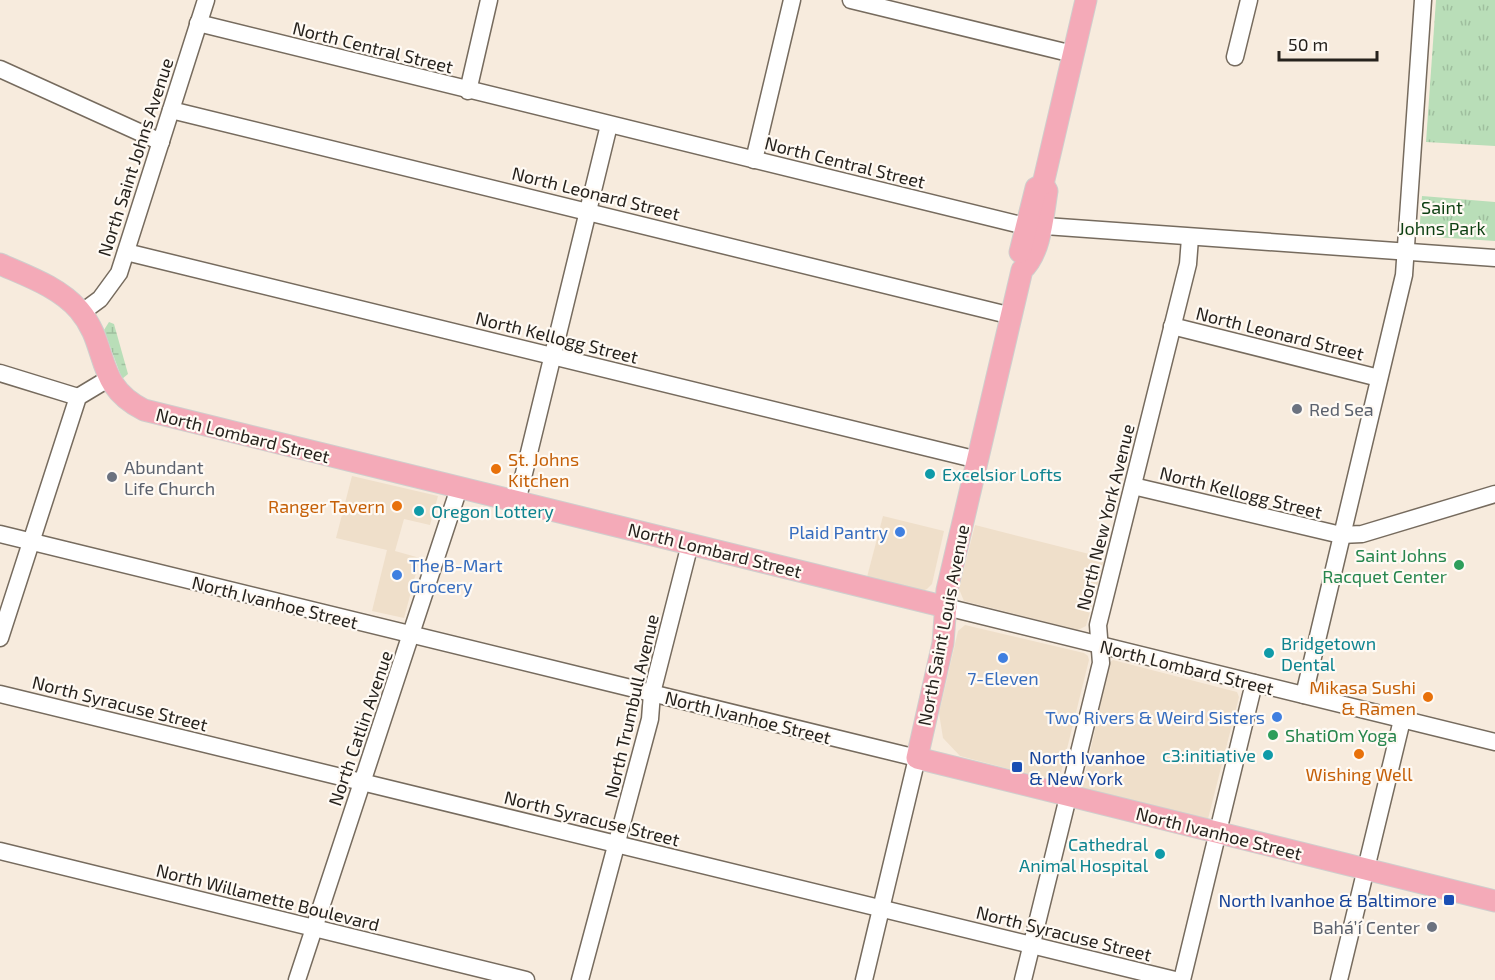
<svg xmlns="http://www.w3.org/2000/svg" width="1495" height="980" font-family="'Exo 2',sans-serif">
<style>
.built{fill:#efdfca}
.wetland{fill:url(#wetland-marsh)}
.park{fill:url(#park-tufts)}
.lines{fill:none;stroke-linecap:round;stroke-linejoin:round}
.minor-casing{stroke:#766b5e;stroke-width:19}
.major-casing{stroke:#cfcecd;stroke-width:23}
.minor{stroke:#fff;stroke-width:16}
.major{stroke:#f4aab8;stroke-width:21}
.worship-dot{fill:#6b7280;stroke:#fffaf4;stroke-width:2}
.food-dot{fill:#e8710a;stroke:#fffaf4;stroke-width:2}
.culture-dot{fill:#0f9aa8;stroke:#fffaf4;stroke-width:2}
.shop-dot{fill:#3f7fe0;stroke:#fffaf4;stroke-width:2}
.leisure-dot{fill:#2e9e5b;stroke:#fffaf4;stroke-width:2}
.transit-dot{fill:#1a4fb4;stroke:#fffaf4;stroke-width:2}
.labels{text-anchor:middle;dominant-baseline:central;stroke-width:4.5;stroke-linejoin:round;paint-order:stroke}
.street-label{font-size:18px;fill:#26221d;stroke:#fffaf4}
.park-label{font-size:18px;fill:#0c3f11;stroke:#fffaf4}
.worship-label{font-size:18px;fill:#5b616d;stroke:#fffaf4;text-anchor:start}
.food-label{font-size:18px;fill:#c56008;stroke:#fffaf4;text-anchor:end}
.culture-label{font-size:18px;fill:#0d838f;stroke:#fffaf4;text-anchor:start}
.shop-label{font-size:18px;fill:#366cbe;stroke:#fffaf4;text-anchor:end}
.leisure-label{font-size:18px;fill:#27864d;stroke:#fffaf4;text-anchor:end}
.transit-label{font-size:18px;fill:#164399;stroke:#fffaf4;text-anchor:start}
</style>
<defs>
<pattern id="wetland-marsh" width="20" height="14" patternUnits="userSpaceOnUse" patternTransform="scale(1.5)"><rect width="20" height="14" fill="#b9deb8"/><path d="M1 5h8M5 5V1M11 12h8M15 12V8" fill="none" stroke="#9fbe9e"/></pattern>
<pattern id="park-tufts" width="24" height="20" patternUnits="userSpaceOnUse" patternTransform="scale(1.5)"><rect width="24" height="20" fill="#b9deb8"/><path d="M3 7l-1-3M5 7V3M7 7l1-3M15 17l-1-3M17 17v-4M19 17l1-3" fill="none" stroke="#9fbe9e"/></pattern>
</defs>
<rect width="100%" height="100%" fill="#f7ebdd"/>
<g class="built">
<polygon points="352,476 438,496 430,525 404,519 395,551 420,558 404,618 372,611 387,550 336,538"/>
<polygon points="883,516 944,531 932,584 927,589 923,591 867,577"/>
<polygon points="975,525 1105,558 1086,626 1078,630 964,601 959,589"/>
<polygon points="965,625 1084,653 1088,656 1089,660 1061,773 1057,778 1051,780 960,756 943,738 939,713 958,631"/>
<polygon points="1113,660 1237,692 1239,697 1208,819 1082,788 1110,662"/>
</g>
<polygon class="wetland" points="109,322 114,324 128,374 122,379 104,330"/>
<g class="park">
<polygon points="1436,0 1495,0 1495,146 1426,142"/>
<polygon points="1422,196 1495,202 1495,241 1419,236"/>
</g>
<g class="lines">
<defs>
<g id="minor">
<polyline points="851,0 1073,54"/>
<polyline points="198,23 1017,224 1495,258"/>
<polyline points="1235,57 1249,0"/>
<polyline points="0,69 161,142"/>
<polyline points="468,91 489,0"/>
<polyline points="171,110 1012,316"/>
<polyline points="754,160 792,0"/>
<polyline points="126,252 978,460"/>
<polyline points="81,313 100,299 119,273 206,0"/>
<polyline points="1172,326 1379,378"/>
<polyline points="0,373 78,397"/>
<polyline points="1133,486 1341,535 1362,534 1495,494"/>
<polyline points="517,502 609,125"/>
<polyline points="0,534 917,758 864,980"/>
<polyline points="946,607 1495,742"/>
<polyline points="0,638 78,397 108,379"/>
<polyline points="0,694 1175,980"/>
<polyline points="1304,695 1404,275 1423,0"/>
<polyline points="0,851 526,980"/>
<polyline points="297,980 459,488"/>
<polyline points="580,980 650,719 652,693 690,544"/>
<polyline points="1023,980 1101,663 1098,625 1188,264 1190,238"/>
<polyline points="1182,980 1254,683"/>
<polyline points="1339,980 1402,720"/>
</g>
<g id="major">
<path d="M 1043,184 L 1047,191 C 1043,215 1041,253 1022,270 L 947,590 L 943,643 L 917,758 L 1495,901"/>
<polyline points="1020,252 1036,188 1043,184 1086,0"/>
<path d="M 0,264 C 27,276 59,287 79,310 C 110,346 93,385 144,410 L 946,607"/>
</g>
</defs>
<use href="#minor" class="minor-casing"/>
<use href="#major" class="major-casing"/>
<use href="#minor" class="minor"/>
<use href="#major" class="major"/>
</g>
<g class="worship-dot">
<circle cx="1297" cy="409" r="6"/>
<circle cx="112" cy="477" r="6"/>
<circle cx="1432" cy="927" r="6"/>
</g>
<g class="food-dot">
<circle cx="496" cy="469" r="6"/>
<circle cx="397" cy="506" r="6"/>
<circle cx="1428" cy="697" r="6"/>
<circle cx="1359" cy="754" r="6"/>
</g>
<g class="culture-dot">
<circle cx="930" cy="474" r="6"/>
<circle cx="419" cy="511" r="6"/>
<circle cx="1269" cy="653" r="6"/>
<circle cx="1268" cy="755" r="6"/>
<circle cx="1160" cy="854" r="6"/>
</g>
<g class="shop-dot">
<circle cx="900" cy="532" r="6"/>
<circle cx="397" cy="575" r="6"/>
<circle cx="1003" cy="658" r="6"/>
<circle cx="1277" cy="717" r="6"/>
</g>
<g class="leisure-dot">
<circle cx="1459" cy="565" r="6"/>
<circle cx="1273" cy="735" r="6"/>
</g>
<g class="transit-dot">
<rect x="1011" y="761" width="12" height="12" rx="3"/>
<rect x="1443" y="894" width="12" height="12" rx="3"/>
</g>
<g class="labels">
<g class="street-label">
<text transform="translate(373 47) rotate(14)">North Central Street</text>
<text transform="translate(135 157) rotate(-72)">North Saint Johns Avenue</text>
<text transform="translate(845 162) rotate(14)">North Central Street</text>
<text transform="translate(596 193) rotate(14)">North Leonard Street</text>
<text transform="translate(1280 333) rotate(14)">North Leonard Street</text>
<text transform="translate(557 337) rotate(14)">North Kellogg Street</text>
<text transform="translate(243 435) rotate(14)">North Lombard Street</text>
<text transform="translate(1241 492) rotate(14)">North Kellogg Street</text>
<text transform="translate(1105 517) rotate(-76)">North New York Avenue</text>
<text transform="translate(715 550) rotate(14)">North Lombard Street</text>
<text transform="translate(275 602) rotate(14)">North Ivanhoe Street</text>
<text transform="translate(943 625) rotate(-79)">North Saint Louis Avenue</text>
<text transform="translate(1187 667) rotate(14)">North Lombard Street</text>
<text transform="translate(120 703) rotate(14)">North Syracuse Street</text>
<text transform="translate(631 706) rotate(-77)">North Trumbull Avenue</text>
<text transform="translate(748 717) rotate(14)">North Ivanhoe Street</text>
<text transform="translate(360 728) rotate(-71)">North Catlin Avenue</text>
<text transform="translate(592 818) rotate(14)">North Syracuse Street</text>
<text transform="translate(1219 833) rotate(14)">North Ivanhoe Street</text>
<text transform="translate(268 897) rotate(14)">North Willamette Boulevard</text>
<text transform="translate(1064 933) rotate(14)">North Syracuse Street</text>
</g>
<g class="park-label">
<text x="1442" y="207">Saint<tspan x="1442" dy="21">Johns Park</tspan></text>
</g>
<g class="worship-label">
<text x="1309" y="409">Red Sea</text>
<text x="124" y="467">Abundant<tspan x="124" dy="21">Life Church</tspan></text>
<text x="1420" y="927" text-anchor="end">Bahá’í Center</text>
</g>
<g class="food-label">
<text x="508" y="459" text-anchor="start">St. Johns<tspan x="508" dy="21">Kitchen</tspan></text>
<text x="385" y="506">Ranger Tavern</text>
<text x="1416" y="687">Mikasa Sushi<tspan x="1416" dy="21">&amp; Ramen</tspan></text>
<text x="1359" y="774" text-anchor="middle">Wishing Well</text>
</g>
<g class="culture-label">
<text x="942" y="474">Excelsior Lofts</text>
<text x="431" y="511">Oregon Lottery</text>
<text x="1281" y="643">Bridgetown<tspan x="1281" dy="21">Dental</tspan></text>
<text x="1256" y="755" text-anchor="end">c3:initiative</text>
<text x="1148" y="844" text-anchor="end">Cathedral<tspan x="1148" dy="21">Animal Hospital</tspan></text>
</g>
<g class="shop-label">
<text x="888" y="532">Plaid Pantry</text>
<text x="409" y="565" text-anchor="start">The B-Mart<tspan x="409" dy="21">Grocery</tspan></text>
<text x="1003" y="678" text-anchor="middle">7-Eleven</text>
<text x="1265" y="717">Two Rivers &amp; Weird Sisters</text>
</g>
<g class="leisure-label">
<text x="1447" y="555">Saint Johns<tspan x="1447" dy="21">Racquet Center</tspan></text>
<text x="1285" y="735" text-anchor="start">ShatiOm Yoga</text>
</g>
<g class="transit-label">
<text x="1029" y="757">North Ivanhoe<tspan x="1029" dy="21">&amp; New York</tspan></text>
<text x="1437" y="900" text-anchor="end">North Ivanhoe &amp; Baltimore</text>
</g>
</g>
<path d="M1279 51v9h98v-9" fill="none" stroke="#26221d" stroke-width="3"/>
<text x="1288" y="51" font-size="18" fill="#26221d" stroke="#fffaf4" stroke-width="4.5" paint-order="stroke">50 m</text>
</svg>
